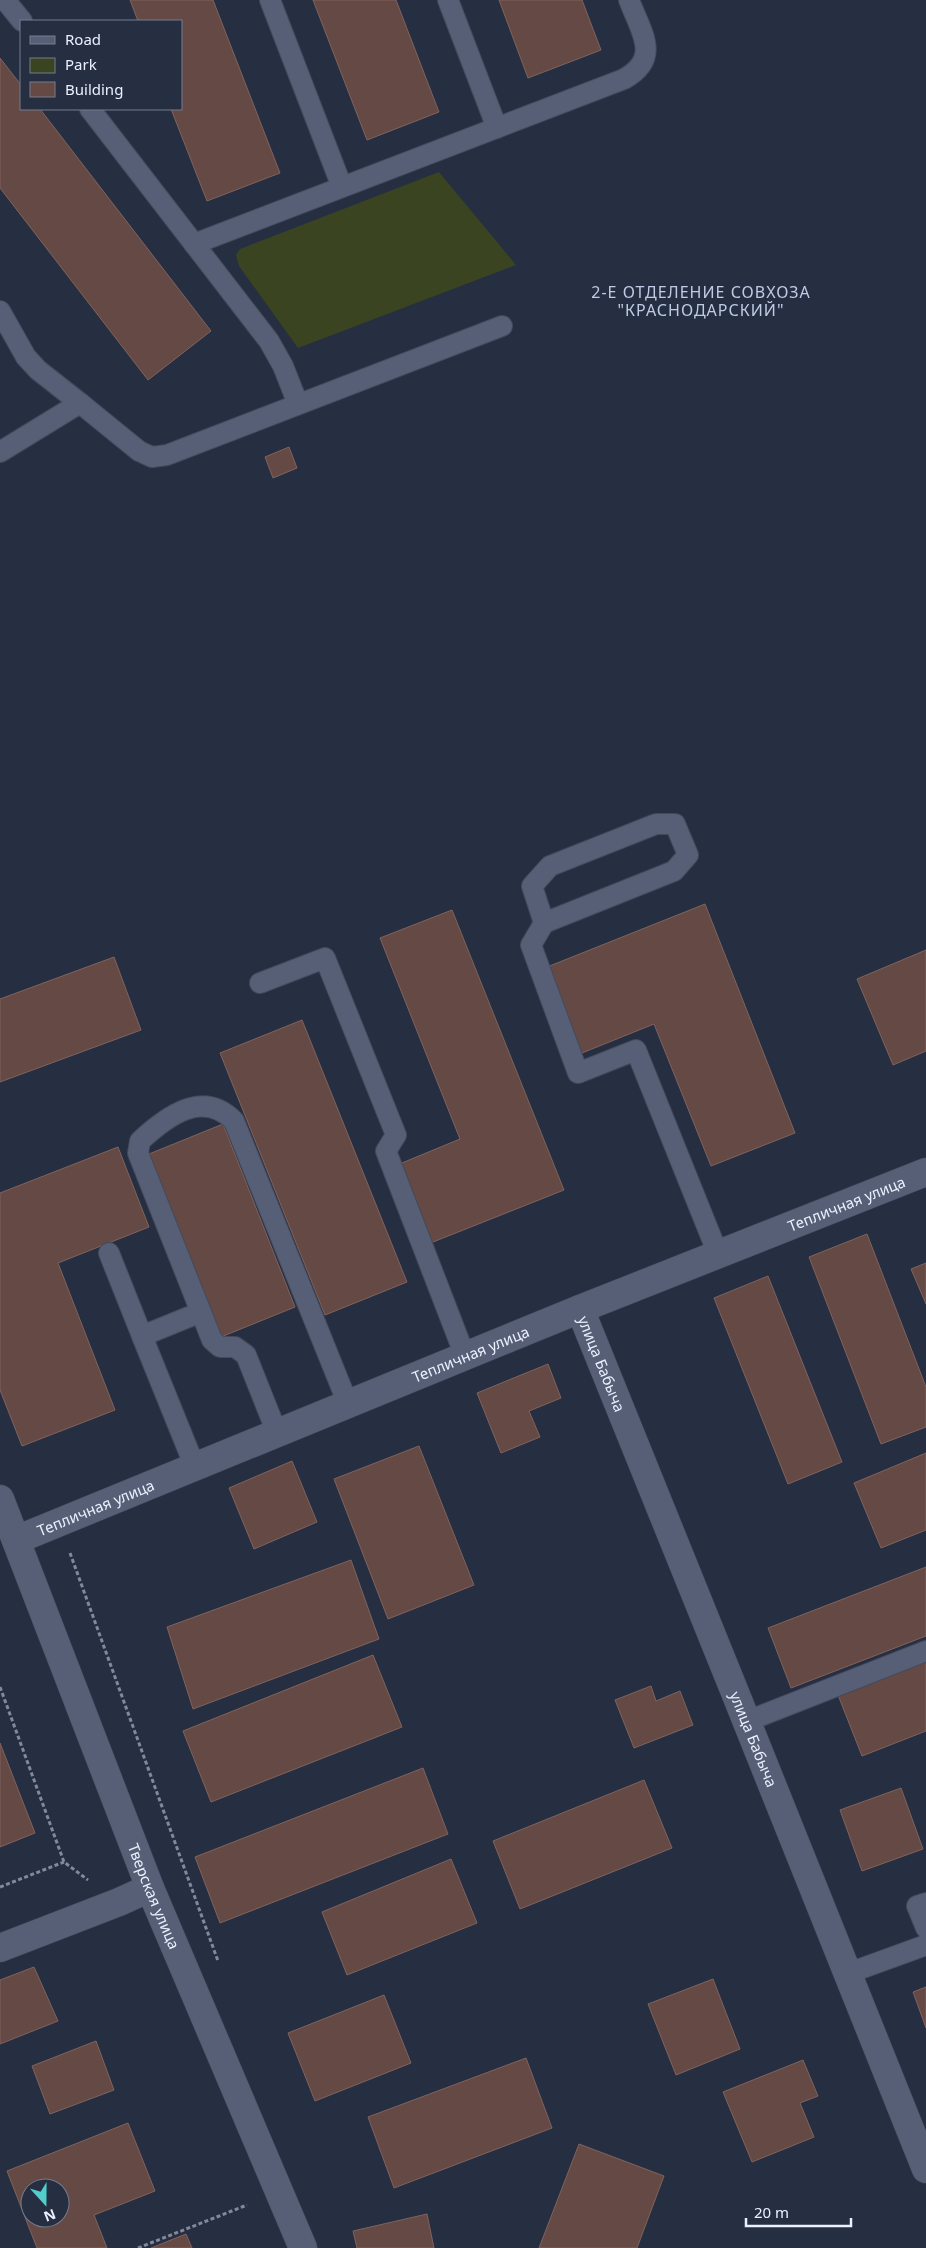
<svg xmlns="http://www.w3.org/2000/svg" width="926" height="2248" font-family="'Noto Sans',sans-serif">
<style>
.green{fill:#3b4421}
.building{fill:#654944;stroke:#80635d;fill-rule:evenodd}
.lines{fill:none;stroke-linecap:round;stroke-linejoin:round}
.service-casing{stroke:#444a5b;stroke-width:22}
.minor-casing{stroke:#444a5b;stroke-width:29}
.path{stroke:#82899a;stroke-width:3;stroke-dasharray:4 2.5;stroke-linecap:butt}
.service{stroke:#565f76;stroke-width:20}
.minor{stroke:#565f76;stroke-width:28}
.labels{text-anchor:middle;dominant-baseline:central;stroke-width:4.5;stroke-linejoin:round;paint-order:stroke}
.street-label{font-size:15px;fill:#eaf0fe;stroke:#262e42}
.neighbourhood-label{font-size:16px;letter-spacing:1px;fill:#bfcae5;stroke:#262e42}
</style>
<rect width="100%" height="100%" fill="#262e42"/>
<polygon class="green" points="439,172 516,265 298,348 239,266 236,255 240,249"/>
<g class="building">
<polygon points="130,0 213,0 280,173 207,201 171,109 181,109 181,21 138,21"/>
<polygon points="313,0 396,0 439,112 367,140"/>
<polygon points="499,0 582,0 601,50 528,78"/>
<polygon points="0,58 21,85 21,109 40,109 211,331 148,380 0,188"/>
<polygon points="289,447 297,468 273,478 265,457"/>
<polygon points="705,904 795,1133 711,1166 654,1024 577,1055 542,969"/>
<polygon points="452,910 564,1190 428,1244 397,1165 460,1139 380,938"/>
<polygon points="926,950 926,1051 893,1065 857,979"/>
<polygon points="114,957 141,1030 0,1082 0,999"/>
<polygon points="302,1020 407,1282 325,1315 220,1053"/>
<polygon points="223,1124 295,1307 221,1337 149,1154"/>
<polygon points="118,1147 149,1227 58,1263 115,1410 22,1446 0,1390 0,1193"/>
<polygon points="867,1234 926,1387 926,1427 881,1444 809,1257"/>
<polygon points="926,1263 926,1304 911,1269"/>
<polygon points="768,1276 842,1462 788,1484 714,1298"/>
<polygon points="548,1364 561,1398 529,1411 540,1437 501,1453 477,1393"/>
<polygon points="419,1446 474,1585 388,1619 334,1479"/>
<polygon points="926,1453 926,1530 881,1548 854,1483"/>
<polygon points="292,1461 317,1522 254,1549 229,1488"/>
<polygon points="351,1560 379,1639 193,1709 167,1627"/>
<polygon points="926,1567 926,1636 791,1688 768,1628"/>
<polygon points="373,1655 402,1727 211,1802 183,1731"/>
<polygon points="926,1661 926,1731 862,1756 838,1695"/>
<polygon points="651,1686 656,1701 680,1691 693,1725 634,1748 615,1700"/>
<polygon points="0,1743 35,1833 0,1847"/>
<polygon points="423,1768 448,1834 220,1923 195,1857"/>
<polygon points="644,1780 672,1848 520,1909 493,1841"/>
<polygon points="901,1788 923,1849 862,1871 840,1810"/>
<polygon points="451,1859 477,1923 347,1975 322,1912"/>
<polygon points="34,1967 58,2021 0,2044 0,1980"/>
<polygon points="713,1979 740,2049 676,2075 648,2004"/>
<polygon points="926,1987 926,2028 913,1992"/>
<polygon points="384,1995 411,2063 315,2101 288,2033"/>
<polygon points="96,2041 114,2090 50,2114 32,2066"/>
<polygon points="526,2058 552,2128 394,2188 368,2117"/>
<polygon points="803,2060 818,2096 800,2103 814,2137 752,2162 723,2092"/>
<path d="M 128,2123 L 155,2191 L 94,2215 L 107,2248 L 37,2248 L 7,2171 ZM 30,2188 L 60,2188 L 60,2218 L 30,2218 Z"/>
<polygon points="579,2144 664,2176 637,2248 539,2248"/>
<polygon points="427,2214 434,2248 357,2248 353,2231"/>
<polygon points="186,2234 192,2248 151,2248"/>
</g>
<g class="lines">
<defs>
<g id="service">
<polyline points="5,0 22,21"/>
<polyline points="270,0 342,187"/>
<polyline points="448,0 497,128"/>
<polyline points="90,109 269,341 283,366 298,404"/>
<path d="M 194,244 L 624,79 C 662,58 641,32 629,0"/>
<polyline points="0,311 26,357 38,370 80,403"/>
<polyline points="0,452 80,403 139,451 152,457 167,455 502,326"/>
<polyline points="544,923 532,886 550,866 656,824 675,824 688,855 674,871 544,923 531,945 578,1073 636,1050 718,1254"/>
<polyline points="260,983 325,958 396,1135 386,1151 465,1356"/>
<polyline points="109,1253 142,1336 201,1312"/>
<polyline points="142,1336 195,1467"/>
<path d="M 277,1433 L 246,1355 L 235,1347 L 220,1347 L 212,1340 L 138,1153 L 140,1141 C 167,1116 203,1089 234,1121 L 348,1404"/>
<polyline points="745,1722 926,1651"/>
<polyline points="926,1903 917,1906 926,1928"/>
<polyline points="849,1973 926,1945"/>
</g>
<g id="minor">
<path id="s1" d="M 580,1309 C 695,1596 813,1881 926,2169"/>
<path id="s2" d="M 0,1499 L 150,1888 L 303,2248"/>
<path id="s3" d="M 16,1540 L 580,1309 L 926,1172"/>
<polyline points="0,1948 119,1902 150,1888"/>
</g>
</defs>
<use href="#service" class="service-casing"/>
<use href="#minor" class="minor-casing"/>
<g class="path">
<polyline points="70,1553 218,1961"/>
<polyline points="0,1687 64,1862 88,1880"/>
<polyline points="0,1887 64,1862"/>
<polyline points="138,2248 247,2205"/>
</g>
<use href="#service" class="service"/>
<use href="#minor" class="minor"/>
</g>
<g class="labels">
<g class="street-label">
<text stroke="none"><textPath href="#s3" startOffset="896">Тепличная улица</textPath></text>
<text stroke="none"><textPath href="#s3" startOffset="491">Тепличная улица</textPath></text>
<text stroke="none"><textPath href="#s1" startOffset="59">улица Бабыча</textPath></text>
<text stroke="none"><textPath href="#s3" startOffset="86">Тепличная улица</textPath></text>
<text stroke="none"><textPath href="#s1" startOffset="464">улица Бабыча</textPath></text>
<text stroke="none"><textPath href="#s2" startOffset="426">Тверская улица</textPath></text>
</g>
<g class="neighbourhood-label">
<text x="701" y="292">2-Е ОТДЕЛЕНИЕ СОВХОЗА<tspan x="701" dy="18">"КРАСНОДАРСКИЙ"</tspan></text>
</g>
</g>
<rect x="20" y="20" width="162" height="90" fill="#262e42" stroke="#747c8d"/>
<rect x="30" y="36" width="25" height="8" fill="#565f76" stroke="#747c8d"/>
<text x="65" y="45" font-size="15" fill="#eaf0fe">Road</text>
<rect x="30" y="58" width="25" height="15" fill="#3b4421" stroke="#747c8d"/>
<text x="65" y="70" font-size="15" fill="#eaf0fe">Park</text>
<rect x="30" y="82" width="25" height="15" fill="#654944" stroke="#747c8d"/>
<text x="65" y="95" font-size="15" fill="#eaf0fe">Building</text>
<g transform="translate(45 2203) rotate(159)"><circle r="24" fill="#262e42" stroke="#747c8d"/>
<path d="M0-4L9 19L0 12L-9 19Z" fill="#53cdca"/>
<text y="-8" font-size="14" font-weight="bold" text-anchor="middle" fill="#eaf0fe">N</text>
</g>
<path d="M746 2218v8h105v-8" fill="none" stroke="#eaf0fe" stroke-width="2.5"/>
<text x="754" y="2218" font-size="15" fill="#eaf0fe" stroke="#262e42" stroke-width="4" paint-order="stroke">20 m</text>
</svg>
